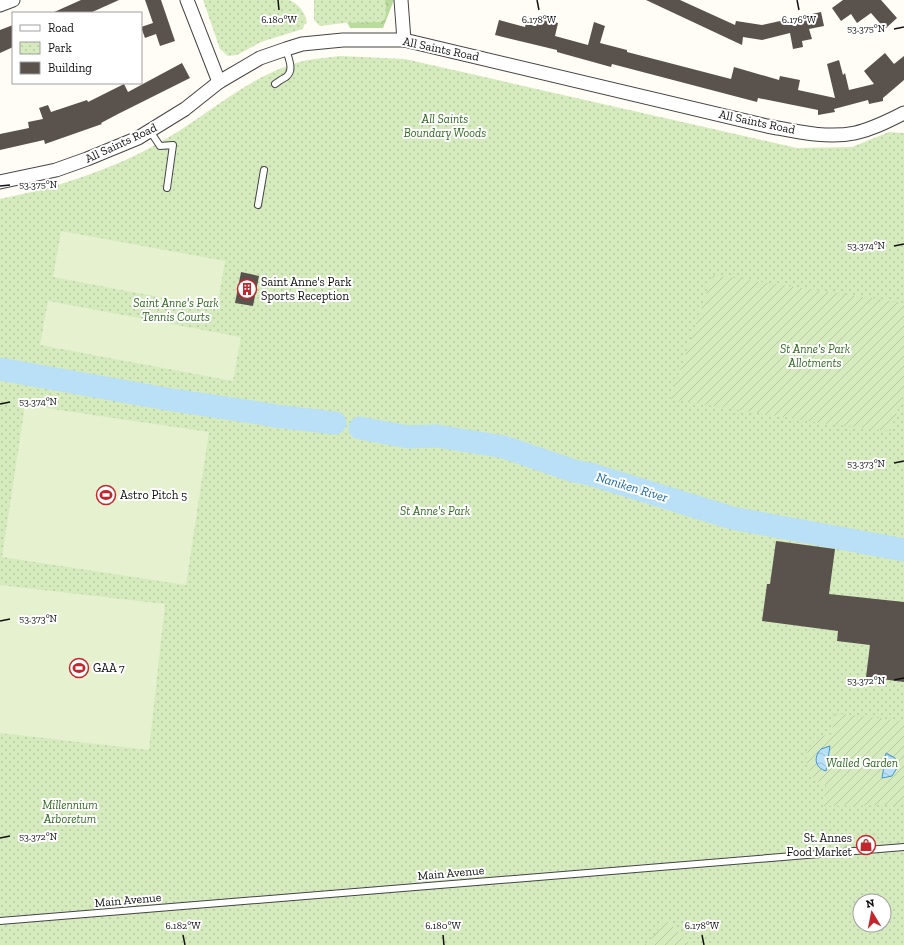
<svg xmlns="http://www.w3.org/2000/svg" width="904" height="945" font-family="'Zilla Slab',serif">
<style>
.forest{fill:url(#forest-crowns)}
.park{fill:url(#park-dots);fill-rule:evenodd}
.garden{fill:url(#garden-furrows)}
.pitch{fill:#e6f2cf}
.water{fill:url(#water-waves);stroke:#3f96cf}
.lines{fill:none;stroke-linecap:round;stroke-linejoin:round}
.river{stroke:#b9e0f7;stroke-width:23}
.building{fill:#5a524d}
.service-casing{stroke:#444;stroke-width:8}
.minor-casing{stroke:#444;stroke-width:15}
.service{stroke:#fff;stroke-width:6}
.minor{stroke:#fff;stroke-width:13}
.ticks{fill:none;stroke:#111;stroke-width:1.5}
.labels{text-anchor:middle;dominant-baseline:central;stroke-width:4;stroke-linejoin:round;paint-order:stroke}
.street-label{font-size:12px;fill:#111;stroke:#fff}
.park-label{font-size:12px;font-style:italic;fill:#2f6b1f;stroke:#fff}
.poi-label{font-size:12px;fill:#111;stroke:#fff;text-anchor:start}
.water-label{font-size:13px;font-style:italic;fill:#1768a6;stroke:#fff}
.ticks-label{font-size:10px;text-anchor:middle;fill:#111;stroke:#fff;stroke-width:4;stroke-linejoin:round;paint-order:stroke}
</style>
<defs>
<pattern id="forest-crowns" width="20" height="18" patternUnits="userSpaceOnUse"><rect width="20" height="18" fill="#b9dc9c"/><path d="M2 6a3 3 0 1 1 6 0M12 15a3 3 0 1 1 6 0" fill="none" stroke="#9ebc85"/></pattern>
<pattern id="park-dots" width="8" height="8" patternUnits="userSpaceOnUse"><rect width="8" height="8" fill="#d5ebbd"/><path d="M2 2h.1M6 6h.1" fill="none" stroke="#b6c8a1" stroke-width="1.8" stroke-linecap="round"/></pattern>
<pattern id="garden-furrows" width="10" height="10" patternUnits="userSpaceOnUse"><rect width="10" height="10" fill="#d5ebbd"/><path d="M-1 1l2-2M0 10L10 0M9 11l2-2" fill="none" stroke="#b6c8a1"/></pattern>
<pattern id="water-waves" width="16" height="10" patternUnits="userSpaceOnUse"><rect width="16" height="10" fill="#b9e0f7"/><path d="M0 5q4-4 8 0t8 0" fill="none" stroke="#9ebfd3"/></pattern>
</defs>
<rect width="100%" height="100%" fill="#fffdf5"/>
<polygon class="forest" points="341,0 394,0 383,28 350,28 339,6"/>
<g class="park">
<path d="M 203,0 L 289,0 C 299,4 305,12 307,23 L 304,25 L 303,29 L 261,42 L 237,55 L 228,56 L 220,49 Z"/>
<path d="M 314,0 L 385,0 C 386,8 388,18 381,22 L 344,23 L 320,26 L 314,20 Z"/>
<path d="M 340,56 L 405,59 L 797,148 L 852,147 L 889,132 L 904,133 L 904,945 L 0,945 L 0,199 C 54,188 109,171 157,144 C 202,120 240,82 290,65 C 306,59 324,58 340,56 ZM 860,901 L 884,901 L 884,925 L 860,925 Z"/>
</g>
<g class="garden">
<polygon points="713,275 904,303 904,393 890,431 821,423 670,399"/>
<path d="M 834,713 L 903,721 L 904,716 L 904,805 L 823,806 L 826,785 C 797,775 801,737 832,734 Z"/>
<polygon points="666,920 692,945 644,945 648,943"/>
</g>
<g class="pitch">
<polygon points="61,231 225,261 217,308 53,277"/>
<polygon points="48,301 241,337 233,381 40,345"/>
<polygon points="25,405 209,432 186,585 2,557"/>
<polygon points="0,585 165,604 149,750 0,733"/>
</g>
<g class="water">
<path d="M 830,746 L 826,771 C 815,768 813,757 821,749 Z"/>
<polygon points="886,753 895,758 897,768 892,776 882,778"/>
</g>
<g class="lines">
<g class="river">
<polyline points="0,369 167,399 271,415"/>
<polyline points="275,416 335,423"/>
<polyline points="360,428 408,437 437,436 504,447 574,471 590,474 732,518 904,550"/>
</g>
</g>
<g class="building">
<polygon points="81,0 119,0 90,13 52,13"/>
<polygon points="145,0 161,0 175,41 160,46 156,34 145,38 141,27 153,23"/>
<polygon points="646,0 680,0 735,25 736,21 762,25 821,12 824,26 809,29 812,39 802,41 803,47 793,49 790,33 762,40 743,37 742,45"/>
<polygon points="843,0 881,0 897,18 885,29 871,13 857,23 851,14 841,21 832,8"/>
<polygon points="528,16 558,23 555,36 588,45 594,22 605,26 600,43 627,50 627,52 731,79 734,67 779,80 780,76 800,80 798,90 835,98 827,64 839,60 843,75 845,73 849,90 874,84 864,71 885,53 894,64 904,56 904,80 883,98 883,101 869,104 868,100 834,109 835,112 818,115 818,110 758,98 757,102 612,64 611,67 557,52 557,50 495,35 499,20 525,27"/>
<polygon points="13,25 13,47 0,53 0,30"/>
<polygon points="182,63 190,78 118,114 101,123 102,124 45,144 44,140 0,150 0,134 29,128 28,122 43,119 39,108 48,105 51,112 87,100 88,102 124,84 128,92"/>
<polygon points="241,272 259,276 253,306 235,303"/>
<polygon points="776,541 835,549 829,594 904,602 904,682 866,677 870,645 837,641 838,631 762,621 767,584 770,584"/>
</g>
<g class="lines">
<defs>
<g id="service">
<path d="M 275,84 C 279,81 282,79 286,77 C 295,70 288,58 286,49"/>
<polyline points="150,131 160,146 173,145 167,188"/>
<polyline points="258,205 264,170"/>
<polyline points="0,921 904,847"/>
</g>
<g id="minor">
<polyline points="187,0 219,82"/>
<polyline points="401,0 404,40"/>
<polyline points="0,5 13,0"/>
<path d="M 0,182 L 56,170 L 87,159 L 138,138 L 185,109 L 219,82 L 260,58 L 286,49 L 302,44 L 343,40 L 404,40 L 767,126 C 795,131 826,139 855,133 C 873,129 888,121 904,113"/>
</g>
</defs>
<use href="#service" class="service-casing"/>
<use href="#minor" class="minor-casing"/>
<use href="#service" class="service"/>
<use href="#minor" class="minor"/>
</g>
<path class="ticks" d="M 278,0 L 279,10M 537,0 L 539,10M 797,0 L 799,10M 894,29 L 904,27M 0,186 L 10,185M 894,246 L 904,244M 0,404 L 10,402M 894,463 L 904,461M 0,621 L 10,619M 894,680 L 904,678M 0,838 L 10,836M 183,935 L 185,945M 443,935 L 444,945M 702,935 L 704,945"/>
<defs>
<symbol id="building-ring" viewBox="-11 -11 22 22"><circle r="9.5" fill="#fff" stroke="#c4262e" stroke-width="1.5"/><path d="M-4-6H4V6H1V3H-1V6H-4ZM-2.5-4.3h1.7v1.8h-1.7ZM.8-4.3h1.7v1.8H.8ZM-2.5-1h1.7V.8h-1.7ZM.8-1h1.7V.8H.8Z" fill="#c4262e"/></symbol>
<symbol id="stadium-ring" viewBox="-11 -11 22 22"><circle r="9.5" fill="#fff" stroke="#c4262e" stroke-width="1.5"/><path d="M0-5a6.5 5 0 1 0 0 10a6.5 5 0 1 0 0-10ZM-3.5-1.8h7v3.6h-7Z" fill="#c4262e"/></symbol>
<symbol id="shop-ring" viewBox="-11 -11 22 22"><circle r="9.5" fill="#fff" stroke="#c4262e" stroke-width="1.5"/><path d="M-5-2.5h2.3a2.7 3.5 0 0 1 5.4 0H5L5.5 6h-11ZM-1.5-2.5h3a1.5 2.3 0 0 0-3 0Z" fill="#c4262e"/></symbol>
</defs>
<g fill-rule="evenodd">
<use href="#building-ring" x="236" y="278" width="22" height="22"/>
<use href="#stadium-ring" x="95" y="484" width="22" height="22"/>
<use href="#stadium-ring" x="68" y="657" width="22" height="22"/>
<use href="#shop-ring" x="855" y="834" width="22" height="22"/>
</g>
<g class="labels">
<g class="street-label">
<text transform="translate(441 49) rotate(12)">All Saints Road</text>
<text transform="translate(757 122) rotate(12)">All Saints Road</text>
<text transform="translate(121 143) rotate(-25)">All Saints Road</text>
<text transform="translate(451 873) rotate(-5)">Main Avenue</text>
<text transform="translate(128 900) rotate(-5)">Main Avenue</text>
</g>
<g class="park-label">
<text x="445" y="119">All Saints<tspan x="445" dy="14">Boundary Woods</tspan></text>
<text x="176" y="303">Saint Anne's Park<tspan x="176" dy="14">Tennis Courts</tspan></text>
<text x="815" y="349">St Anne's Park<tspan x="815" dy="14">Allotments</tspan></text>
<text x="435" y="511">St Anne's Park</text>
<text x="862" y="763">Walled Garden</text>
<text x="70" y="805">Millennium<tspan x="70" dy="14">Arboretum</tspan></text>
</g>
<g class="poi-label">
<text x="261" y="282">Saint Anne's Park<tspan x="261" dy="14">Sports Reception</tspan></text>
<text x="120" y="495">Astro Pitch 5</text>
<text x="93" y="668">GAA 7</text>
<text x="852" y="838" text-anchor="end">St. Annes<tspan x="852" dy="14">Food Market</tspan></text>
</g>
<g class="water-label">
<text transform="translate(632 487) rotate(17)">Naniken River</text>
</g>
</g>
<g class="ticks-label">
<text x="279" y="23">6.180°W</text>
<text x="539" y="23">6.178°W</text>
<text x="799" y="23">6.176°W</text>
<text x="866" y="32">53.375°N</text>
<text x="38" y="188">53.375°N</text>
<text x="866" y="249">53.374°N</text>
<text x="38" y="405">53.374°N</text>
<text x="866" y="467">53.373°N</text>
<text x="38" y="622">53.373°N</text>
<text x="866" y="684">53.372°N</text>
<text x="38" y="840">53.372°N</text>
<text x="183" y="929">6.182°W</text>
<text x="443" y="929">6.180°W</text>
<text x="702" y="929">6.178°W</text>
</g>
<rect x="12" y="12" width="130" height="72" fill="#ffffff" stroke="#a0a0a0"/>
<rect x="20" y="25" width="20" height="6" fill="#ffffff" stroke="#a0a0a0"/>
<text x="48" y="32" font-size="12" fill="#111111">Road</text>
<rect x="20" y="42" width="20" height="12" fill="url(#park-dots)" stroke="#a0a0a0"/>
<text x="48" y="52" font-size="12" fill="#111111">Park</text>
<rect x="20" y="62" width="20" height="12" fill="#5a524d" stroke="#a0a0a0"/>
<text x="48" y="72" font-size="12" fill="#111111">Building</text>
<g transform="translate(872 913) rotate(350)"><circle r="19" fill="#ffffff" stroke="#a0a0a0"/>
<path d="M0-3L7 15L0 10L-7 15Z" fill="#c4262e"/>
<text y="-6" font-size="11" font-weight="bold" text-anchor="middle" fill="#111111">N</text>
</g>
</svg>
